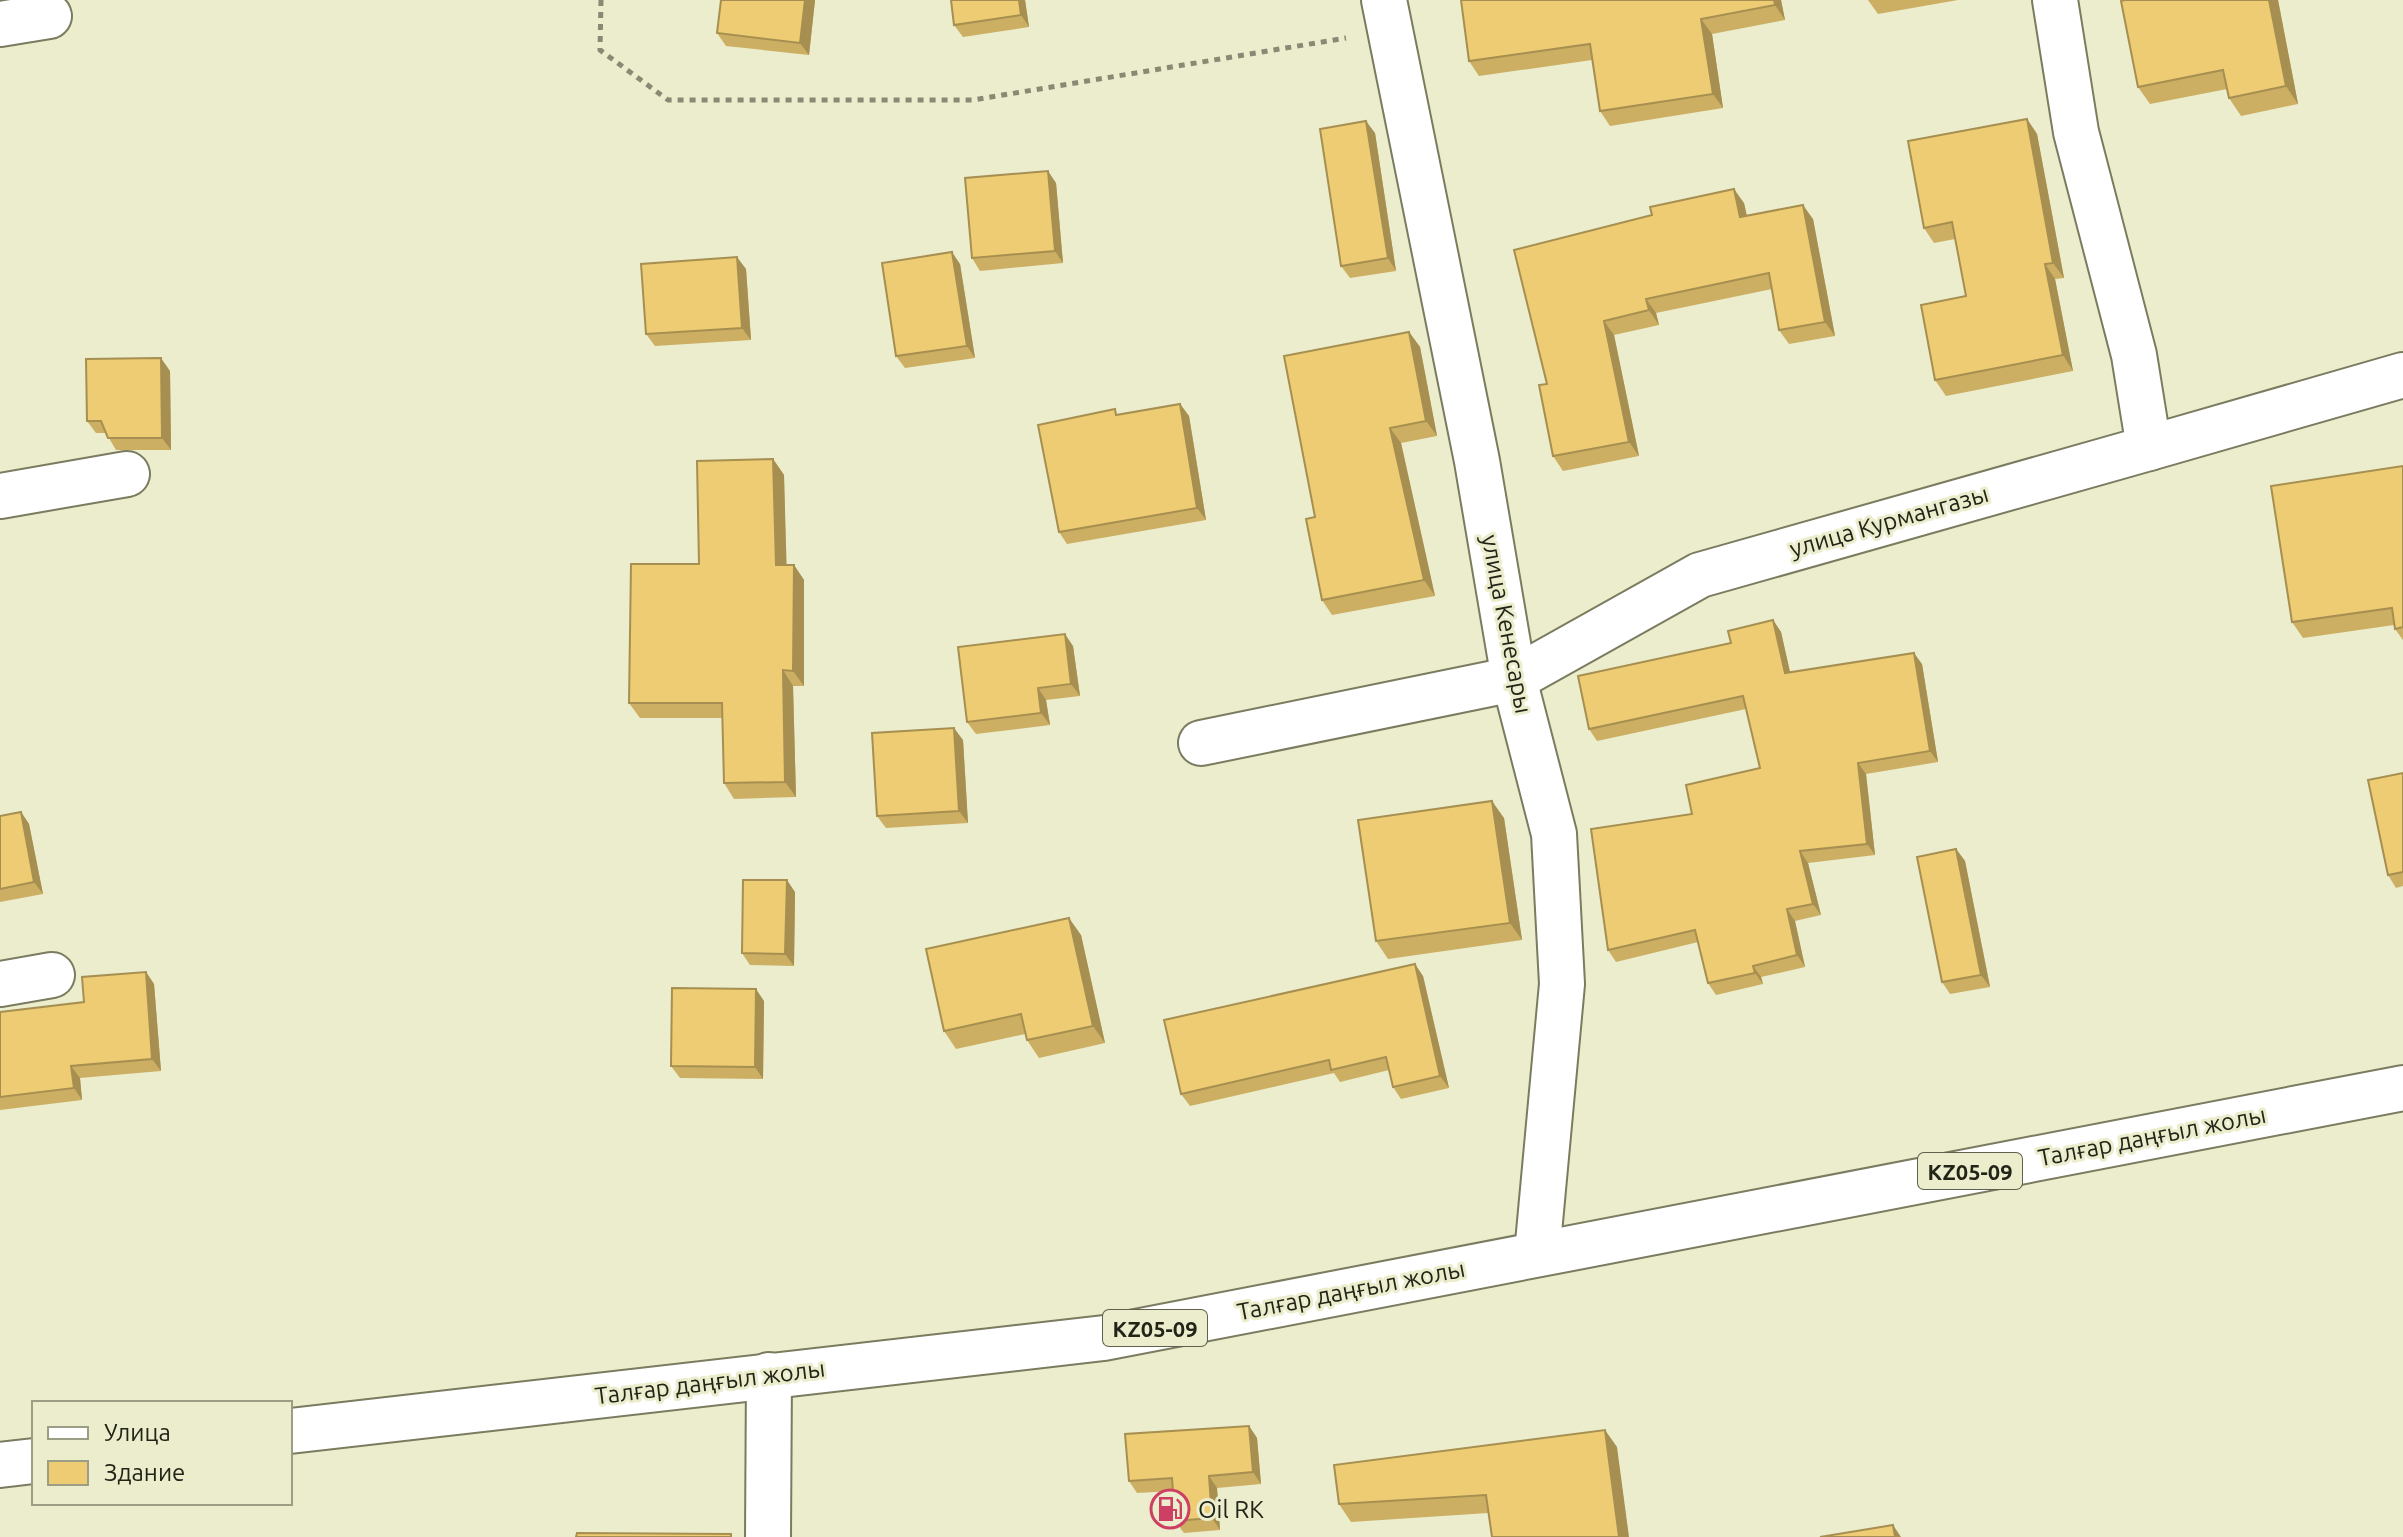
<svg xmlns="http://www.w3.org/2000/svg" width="2403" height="1537" font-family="Ubuntu,sans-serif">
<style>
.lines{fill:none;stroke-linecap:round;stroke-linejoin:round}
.street-casing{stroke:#7a7b5f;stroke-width:48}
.primary-casing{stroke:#7a7b5f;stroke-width:48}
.path{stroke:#898a74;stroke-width:5;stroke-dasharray:6 6;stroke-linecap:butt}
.street{stroke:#fff;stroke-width:44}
.primary{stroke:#fff;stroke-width:44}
.wall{fill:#ccaf63}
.shaded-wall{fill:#a68f50}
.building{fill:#edcc73;stroke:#a68f50;stroke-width:2}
.labels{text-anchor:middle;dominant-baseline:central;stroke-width:6;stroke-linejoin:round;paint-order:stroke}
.shield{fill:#ebedcd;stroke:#5f604e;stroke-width:2}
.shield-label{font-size:22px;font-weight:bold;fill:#232418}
.street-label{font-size:24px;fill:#232418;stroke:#ebedcd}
.poi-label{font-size:24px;fill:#232418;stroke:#ebedcd;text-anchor:start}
</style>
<rect width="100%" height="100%" fill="#ebedcd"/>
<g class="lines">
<defs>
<g id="street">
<polyline points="1384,0 1477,461 1514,679 1554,834 1562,984 1537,1254"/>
<polyline points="0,24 49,16"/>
<polyline points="2149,448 2403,375"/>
<polyline points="0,496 127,474"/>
<polyline points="1201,743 1514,679 1700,575 2149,448 2134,355 2076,132 2055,0"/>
<polyline points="0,984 52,975"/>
<polyline points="768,1537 769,1375"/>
</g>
<g id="primary">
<polyline points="290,1431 1104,1338 2403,1088"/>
<polyline points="0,1465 34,1461"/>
</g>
</defs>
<use href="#street" class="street-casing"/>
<use href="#primary" class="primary-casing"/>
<polyline class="path" points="601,0 600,50 668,100 973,100 1346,38"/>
<use href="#street" class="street"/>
<use href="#primary" class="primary"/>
</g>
<g class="wall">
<polygon points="815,0 809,55 726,46 717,33"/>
<polygon points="1025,0 1029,27 963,37 954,25"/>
<polygon points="1781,0 1785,20 1712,34 1723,108 1610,126 1600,111 1592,60 1479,76 1469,61"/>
<polygon points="1868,0 1958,0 1878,14"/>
<polygon points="2278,0 2298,104 2241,116 2229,98 2227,89 2150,104 2138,87"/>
<polygon points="2027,119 2037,134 2064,278 2055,279 2073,371 1946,396 1935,380 1966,296 1955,239 1934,243 1924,228"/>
<polygon points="1375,133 1396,271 1350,278 1341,266"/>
<polygon points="1056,183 1063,263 980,271 972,258"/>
<polygon points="1744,203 1747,216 1813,219 1835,336 1789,344 1779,330 1772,289 1656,313 1659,325 1614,335 1639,456 1563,471 1553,456 1547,384 1514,250"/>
<polygon points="960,264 975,358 905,368 896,356"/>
<polygon points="746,269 751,340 655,346 646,334"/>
<polygon points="1409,332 1420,347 1437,436 1401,443 1435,596 1332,615 1322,600 1315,517"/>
<polygon points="170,371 171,450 116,450 106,433 96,433 87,421"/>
<polygon points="1180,404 1189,416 1206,520 1067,544 1059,532 1118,414"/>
<polygon points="773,459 784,475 786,565 794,565 804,580 804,686 793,686 796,797 734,799 724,783 722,718 640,718 629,703 699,564"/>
<polygon points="2403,466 2403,640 2395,629 2394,625 2303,638 2292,622"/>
<polygon points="1773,620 1781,632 1790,673 1922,664 1938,762 1866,774 1875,855 1808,863 1821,915 1795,921 1805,967 1761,977 1763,984 1716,995 1708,983 1698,942 1616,962 1608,950 1692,814 1760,768 1746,709 1597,741 1589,729 1731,643"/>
<polygon points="1073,646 1080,696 1046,700 1050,725 976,734 967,722"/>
<polygon points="963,740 968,823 886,828 877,816"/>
<polygon points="2403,773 2403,886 2396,888 2388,875"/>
<polygon points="21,812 29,824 43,894 0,902 0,816"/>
<polygon points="1504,818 1522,940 1388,959 1376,941"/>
<polygon points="1956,849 1965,861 1990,987 1950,994 1942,982"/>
<polygon points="795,892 794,966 750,965 742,953"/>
<polygon points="1081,935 1105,1043 1039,1058 1027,1040 1025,1034 956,1049 944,1031"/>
<polygon points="146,972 154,984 161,1071 80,1078 82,1100 0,1110 0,1012 84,1002"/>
<polygon points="1423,976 1449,1088 1401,1099 1393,1087 1389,1070 1340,1082 1334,1073 1190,1106 1181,1094"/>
<polygon points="764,1001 763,1079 680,1078 671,1066"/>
<polygon points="1249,1426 1257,1438 1261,1484 1217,1488 1220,1530 1184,1533 1175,1521 1173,1491 1137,1493 1129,1481"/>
<polygon points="1617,1447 1488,1513 1351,1522 1339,1504"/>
</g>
<g class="shaded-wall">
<polygon points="805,0 815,0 809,55 800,43"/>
<polygon points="1019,0 1025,0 1029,27 1021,15"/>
<polygon points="1774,0 1781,0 1785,20 1775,5"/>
<polygon points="2269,0 2278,0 2298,104 2286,86"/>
<polygon points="1701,19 1712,34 1723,108 1713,94"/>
<polygon points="2027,119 2037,134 2064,278 2053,263"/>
<polygon points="1366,121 1375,133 1396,271 1388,258"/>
<polygon points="1048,171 1056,183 1063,263 1055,251"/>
<polygon points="1734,189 1744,203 1750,231 1740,217"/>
<polygon points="1803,205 1813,219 1835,336 1825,322"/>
<polygon points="952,252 960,264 975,358 967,346"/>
<polygon points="737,257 746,269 751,340 742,328"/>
<polygon points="2045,264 2055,279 2073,371 2063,355"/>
<polygon points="1646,299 1656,313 1659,325 1649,310"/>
<polygon points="1604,321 1614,335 1639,456 1629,442"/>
<polygon points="1409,332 1420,347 1437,436 1426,421"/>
<polygon points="161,358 170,371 171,450 162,438"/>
<polygon points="1180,404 1189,416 1206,520 1197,508"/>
<polygon points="1390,428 1401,443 1435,596 1424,580"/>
<polygon points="773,459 784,475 787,580 776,565"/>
<polygon points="794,565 804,580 804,686 793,671"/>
<polygon points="1773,620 1781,632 1793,685 1785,673"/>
<polygon points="1065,634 1073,646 1080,696 1071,684"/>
<polygon points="1914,653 1922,664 1938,762 1930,751"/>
<polygon points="783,670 793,686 796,797 785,782"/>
<polygon points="1038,688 1046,700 1050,725 1041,713"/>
<polygon points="954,728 963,740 968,823 959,811"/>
<polygon points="1858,763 1866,774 1875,855 1867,844"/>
<polygon points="1492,801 1504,818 1522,940 1510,923"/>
<polygon points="21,812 29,824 43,894 34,882"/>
<polygon points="1956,849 1965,861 1990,987 1981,975"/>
<polygon points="1800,851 1808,863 1821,915 1813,904"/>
<polygon points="787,880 795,892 794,966 785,954"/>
<polygon points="1787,909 1795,921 1805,967 1797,955"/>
<polygon points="1069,918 1081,935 1105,1043 1093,1026"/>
<polygon points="1415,964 1423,976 1449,1088 1440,1076"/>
<polygon points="1753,966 1761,977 1763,984 1755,973"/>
<polygon points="146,972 154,984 161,1071 152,1059"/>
<polygon points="756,989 764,1001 763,1079 755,1067"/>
<polygon points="71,1066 80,1078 82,1100 74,1088"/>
<polygon points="1249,1426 1257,1438 1261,1484 1253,1472"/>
<polygon points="1605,1430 1617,1447 1629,1537 1619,1537"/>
<polygon points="1209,1476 1217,1488 1220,1530 1212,1518"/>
<polygon points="1893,1525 1901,1537 1895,1537"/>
</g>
<g class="building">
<polygon points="721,0 805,0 800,43 717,33"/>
<polygon points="951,0 1019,0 1021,15 954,25"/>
<polygon points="1461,0 1774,0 1775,5 1701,19 1713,94 1600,111 1590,44 1469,61"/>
<polygon points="2125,0 2269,0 2286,86 2229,98 2223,70 2138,87 2121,1"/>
<polygon points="2027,119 2053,263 2045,264 2063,355 1935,380 1921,305 1966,296 1952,222 1924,228 1908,141"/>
<polygon points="1366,121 1388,258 1341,266 1320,129"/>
<polygon points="1048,171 1055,251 972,258 965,178"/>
<polygon points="1734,189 1740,217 1803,205 1825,322 1779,330 1769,273 1646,299 1649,310 1604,321 1629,442 1553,456 1539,385 1547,384 1514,250 1652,215 1650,207"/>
<polygon points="952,252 967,346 896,356 882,263"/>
<polygon points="737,257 742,328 646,334 641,264"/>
<polygon points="1409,332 1426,421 1390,428 1424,580 1322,600 1306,519 1315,517 1284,356"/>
<polygon points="161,358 162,438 108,438 101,421 87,421 86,359"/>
<polygon points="1180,404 1197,508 1059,532 1038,425 1115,409 1116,415"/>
<polygon points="773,459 776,565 794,565 793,671 783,670 785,782 724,783 722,703 629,703 631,564 699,564 697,461"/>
<polygon points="2403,466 2403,627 2395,629 2392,608 2292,622 2271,486"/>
<polygon points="1773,620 1785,673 1914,653 1930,751 1858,763 1867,844 1800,851 1813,904 1787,909 1797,955 1753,966 1755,973 1708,983 1695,930 1608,950 1591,829 1692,814 1686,785 1760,768 1743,696 1589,729 1578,676 1731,643 1728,631"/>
<polygon points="1065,634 1071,684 1038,688 1041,713 967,722 958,647"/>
<polygon points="954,728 959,811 877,816 872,733"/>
<polygon points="2403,773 2403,872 2388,875 2368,780"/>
<polygon points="1492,801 1510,923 1376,941 1358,820"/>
<polygon points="21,812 34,882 0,889 0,816"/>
<polygon points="1956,849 1981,975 1942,982 1917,857"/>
<polygon points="743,880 787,880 785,954 742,953"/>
<polygon points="1069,918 1093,1026 1027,1040 1021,1014 944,1031 926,949"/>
<polygon points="1415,964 1440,1076 1393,1087 1386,1057 1331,1070 1329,1060 1181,1094 1164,1020"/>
<polygon points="146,972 152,1059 71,1066 74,1088 0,1097 0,1012 84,1002 82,977"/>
<polygon points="672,988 756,989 755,1067 671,1066"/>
<polygon points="1249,1426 1253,1472 1209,1476 1212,1518 1175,1521 1172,1478 1129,1481 1125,1434"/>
<polygon points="1605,1430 1619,1537 1492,1537 1486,1495 1339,1504 1334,1465"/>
<polygon points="1893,1525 1895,1537 1820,1537"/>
<polygon points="577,1533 731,1534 731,1537 576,1537"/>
</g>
<defs>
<symbol id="fuel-ring" viewBox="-11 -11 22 22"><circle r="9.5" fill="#ebedcd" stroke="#ce3f64" stroke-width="1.5"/><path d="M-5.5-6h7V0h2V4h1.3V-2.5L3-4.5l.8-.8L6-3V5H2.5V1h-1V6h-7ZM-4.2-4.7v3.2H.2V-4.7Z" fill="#ce3f64"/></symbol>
</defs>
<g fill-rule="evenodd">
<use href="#fuel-ring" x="1148" y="1487" width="44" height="44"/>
</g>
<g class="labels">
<g class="shield">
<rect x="1918" y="1153" width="104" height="36" rx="6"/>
<rect x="1103" y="1310" width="104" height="36" rx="6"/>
</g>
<g class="shield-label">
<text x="1970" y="1171">KZ05-09</text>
<text x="1155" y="1328">KZ05-09</text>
</g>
<g class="street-label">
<text transform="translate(1889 521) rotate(-16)">улица Курмангазы</text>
<text transform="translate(1507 624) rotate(79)">улица Кенесары</text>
<text transform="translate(2152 1136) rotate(-11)">Талғар даңғыл жолы</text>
<text transform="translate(1351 1290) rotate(-11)">Талғар даңғыл жолы</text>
<text transform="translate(710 1382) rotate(-7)">Талғар даңғыл жолы</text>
</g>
<g class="poi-label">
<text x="1198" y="1509">Oil RK</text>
</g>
</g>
<rect x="32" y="1401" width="260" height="104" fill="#ebedcd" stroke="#9b9d85" stroke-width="2"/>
<rect x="48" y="1427" width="40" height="12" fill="#ffffff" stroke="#9b9d85" stroke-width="2"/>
<text x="104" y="1441" font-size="24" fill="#232418">Улица</text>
<rect x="48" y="1461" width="40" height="24" fill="#edcc73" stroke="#9b9d85" stroke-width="2"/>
<text x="104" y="1481" font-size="24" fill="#232418">Здание</text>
</svg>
